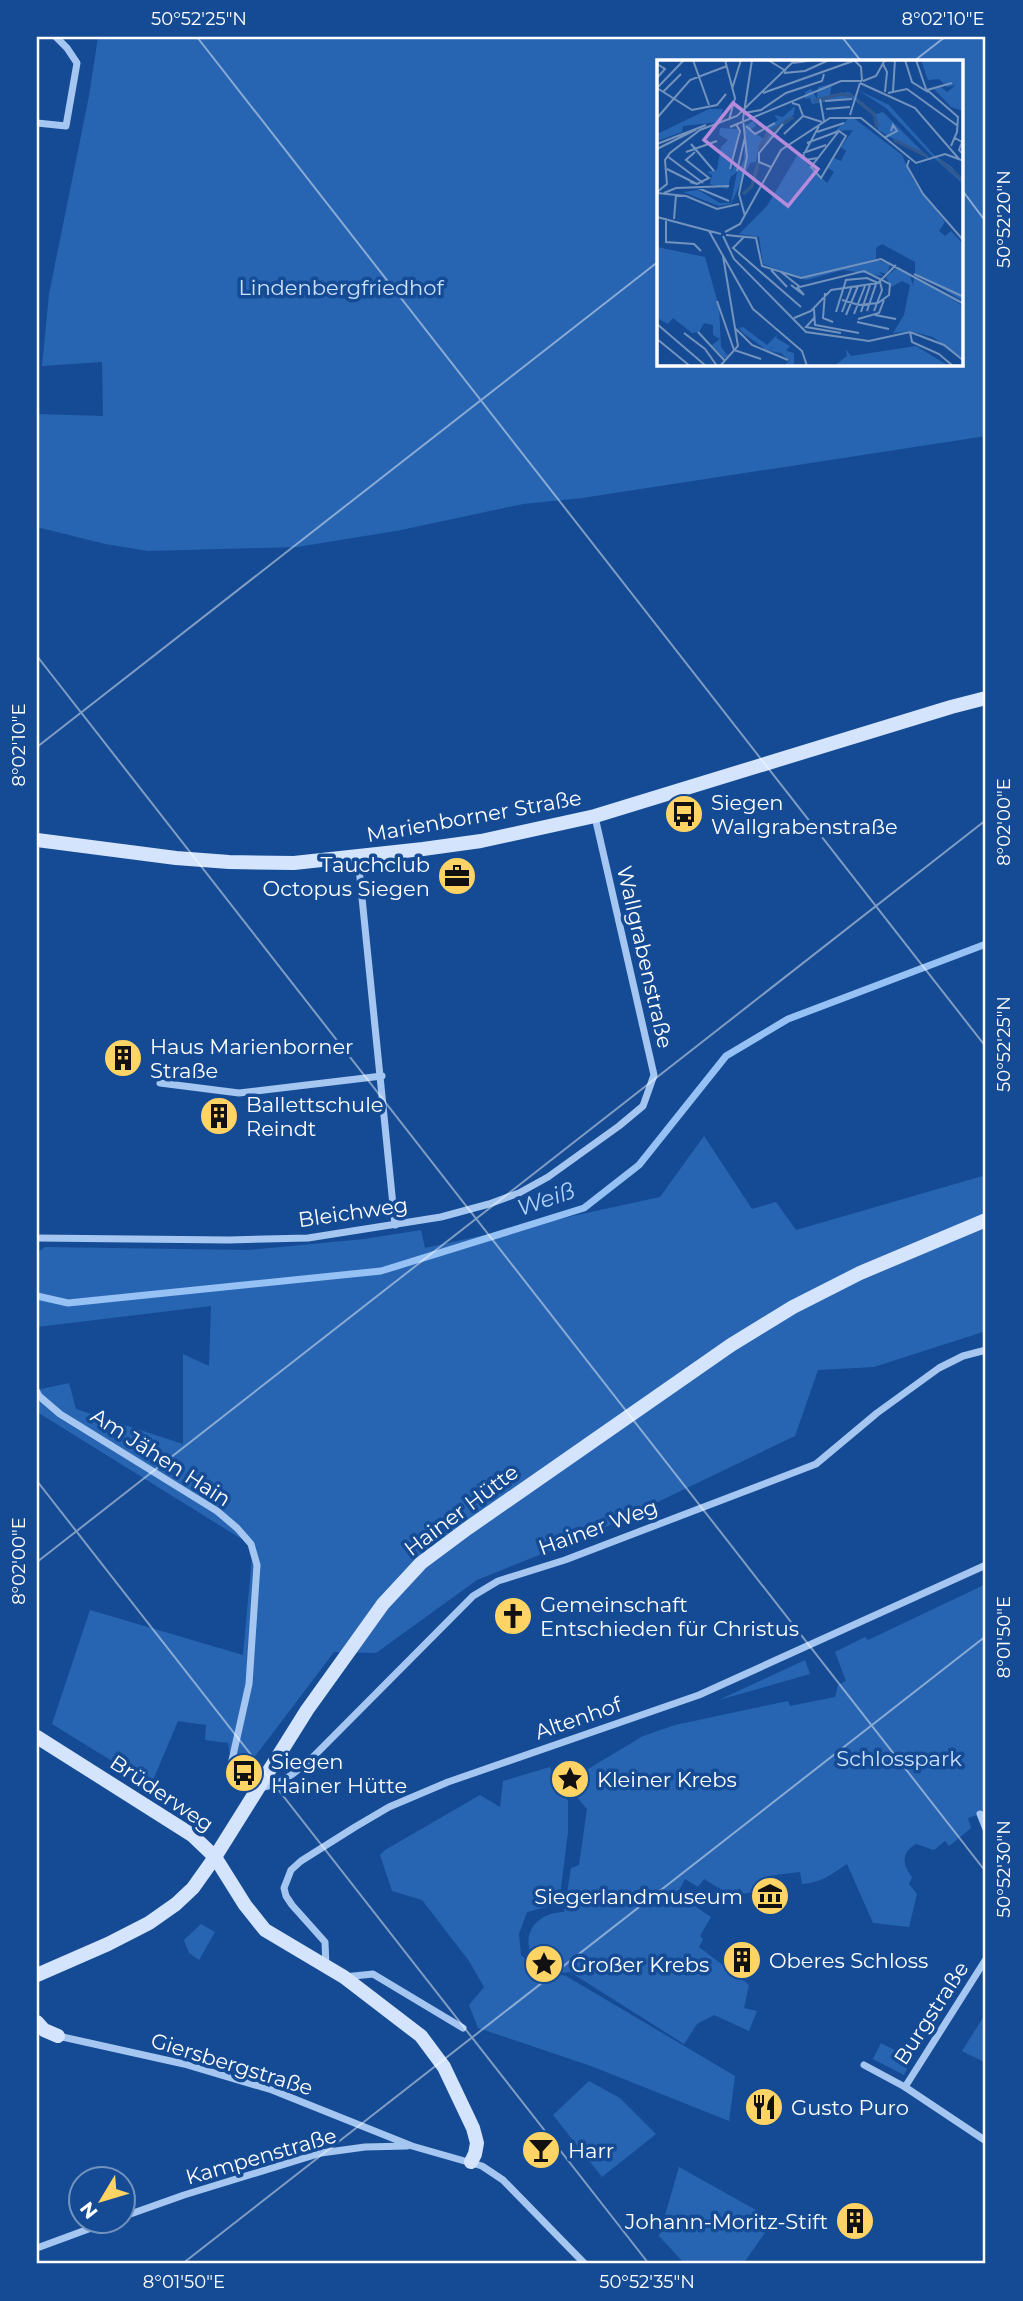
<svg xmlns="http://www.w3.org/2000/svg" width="1023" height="2301" font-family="Montserrat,sans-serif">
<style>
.green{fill:#2765b3;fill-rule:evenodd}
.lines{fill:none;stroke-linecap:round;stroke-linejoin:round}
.stream{stroke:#96c1f4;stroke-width:7}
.street{stroke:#a4c6f1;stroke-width:7}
.secondary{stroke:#d3e4fc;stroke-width:14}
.ticks{fill:none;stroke:#fff;stroke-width:2;stroke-opacity:0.45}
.labels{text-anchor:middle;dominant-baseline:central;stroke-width:7;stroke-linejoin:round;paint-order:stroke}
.park-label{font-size:21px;fill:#cbe1fc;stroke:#154b94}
.poi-label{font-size:21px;fill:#fff;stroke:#154b94;text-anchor:start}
.street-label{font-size:21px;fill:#fff;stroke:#154b94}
.water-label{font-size:23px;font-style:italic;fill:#b0d1f8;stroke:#154b94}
.inset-river{fill:none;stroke:#31598f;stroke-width:3.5}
.inset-road{fill:none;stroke:#7393bf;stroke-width:2}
.view{fill:#b68bdc;fill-opacity:0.15;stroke:#b68bdc;stroke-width:3.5}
.inset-edge{fill:none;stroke:#fff;stroke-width:3.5}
.neatline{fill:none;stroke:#fff;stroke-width:2.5}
.ticks-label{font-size:18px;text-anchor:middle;fill:#fff}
</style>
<rect width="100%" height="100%" fill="#154b94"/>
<g class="green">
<path d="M 98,37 L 986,37 L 986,436 L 582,498 L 523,504 L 396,531 L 297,547 L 148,551 L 105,544 L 37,527 L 37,414 L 103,416 L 102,362 L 42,366 L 49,294 L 89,96 ZM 659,61 L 962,61 L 962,364 L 659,364 Z"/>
<polygon points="704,1136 752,1209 776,1202 796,1230 986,1175 986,1331 874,1367 818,1370 795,1436 591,1534 477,1580 376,1653 334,1652 235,1783 228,1743 205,1740 206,1725 178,1721 151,1785 52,1724 90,1610 243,1655 253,1546 37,1412 37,1390 69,1383 76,1409 183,1444 183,1354 209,1366 211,1306 37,1327 37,1253 45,1247 249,1250 364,1239 421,1230 425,1248 660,1197"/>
<path d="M 986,1584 L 986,1812 L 968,1818 L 971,1828 L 949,1846 L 945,1841 L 934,1850 L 916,1844 C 901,1853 902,1864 912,1877 L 909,1884 L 917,1894 L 909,1927 L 873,1923 L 847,1864 C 830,1875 823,1882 802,1884 L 800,1872 L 767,1876 L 768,1889 L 743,1894 L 740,1888 L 726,1900 L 722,1898 L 725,1892 L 704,1879 L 698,1887 L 685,1879 L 677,1894 L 711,1917 L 700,1936 L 703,1939 L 699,1947 L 749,1985 L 744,2008 L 757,2011 L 749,2031 L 714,2015 L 697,2024 L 684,2044 L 570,1972 C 521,1980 511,1914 564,1912 L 571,1868 L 579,1865 L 587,1809 L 574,1794 L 575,1790 C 558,1787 556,1771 573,1766 L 583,1772 L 643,1736 L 675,1725 L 788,1701 L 790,1706 L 835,1697 L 838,1685 L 846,1681 L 835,1652 L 865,1637 L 868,1640 Z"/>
<polygon points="805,1660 810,1674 719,1700"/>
<polygon points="550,1767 556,1785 568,1801 568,1832 559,1904 527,1912 519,1934 521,1955 536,1969 566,1976 735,2076 729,2121 591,2066 478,2028 469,2005 484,1987 469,1961 422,1900 392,1891 380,1855 385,1850 480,1795 500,1807 503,1781"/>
<polygon points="201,1924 215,1932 199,1960 189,1953 184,1940"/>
<polygon points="986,2013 986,2063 962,2051"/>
<polygon points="881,2043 912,2059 904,2075 873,2059"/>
<polygon points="589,2081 620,2098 656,2134 602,2177 553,2115"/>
<polygon points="679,2167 774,2220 743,2264 685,2264 659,2236"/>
</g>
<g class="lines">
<polyline class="stream" points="37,1296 68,1303 381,1271 584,1208 639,1165 726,1056 788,1019 986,944"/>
<g class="street">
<polyline points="37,123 66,126 77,63 67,48 56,37"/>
<polyline points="358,858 395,1225"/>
<polyline points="160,1083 239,1093 382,1076"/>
<polyline points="37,1238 229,1240 308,1238 441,1217 489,1204 519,1193 548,1177 619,1126 643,1106 654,1075 595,817"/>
<polyline points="37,1392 39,1396 60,1414 217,1511 237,1528 251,1544 257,1565 249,1684 230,1769"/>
<path d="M 258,1788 C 282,1785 295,1773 312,1758 L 473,1596 L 498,1581 L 565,1560 L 816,1464 L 877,1413 L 939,1368 L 963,1356 L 986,1350"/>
<polyline points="980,1814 986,1829"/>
<polyline points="326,1967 325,1942 292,1905 286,1896 284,1888 291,1870 301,1861 355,1827 389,1807 448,1782 699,1695 986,1565"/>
<polyline points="344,1977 373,1974 463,2028"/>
<polyline points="58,2036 184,2064 272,2090 412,2146 482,2166 503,2180 585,2264"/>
<polyline points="864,2065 905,2087 986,2141"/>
<polyline points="905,2087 986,1959"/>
<polyline points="122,2217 184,2195 321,2153 365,2147 407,2146"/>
<polyline points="37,2248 113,2220"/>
</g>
<g class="secondary">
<polyline points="37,840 176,858 229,862 294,863 423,849 481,841 595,816 951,707 986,698"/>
<polyline points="37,1737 192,1835 215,1857 245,1905 265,1930 344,1977 421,2036 444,2067 473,2128 477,2143 475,2154 471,2162"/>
<polyline points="37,1975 108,1944 149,1923 176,1904 193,1888 215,1857 307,1710 383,1604 421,1563 468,1528 731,1345 793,1307 860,1273 986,1220"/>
<polyline points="37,2022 44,2030 58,2036"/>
</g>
</g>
<path class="ticks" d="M 197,37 L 986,1047M 842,37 L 861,61M 914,61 L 945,37M 962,190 L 986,222M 37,656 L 986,1872M 37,747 L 659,261M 37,1481 L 649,2264M 37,1562 L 986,820M 182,2264 L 986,1636"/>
<defs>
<symbol id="bus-disc" viewBox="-11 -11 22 22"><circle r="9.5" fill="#ffd465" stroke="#154b94"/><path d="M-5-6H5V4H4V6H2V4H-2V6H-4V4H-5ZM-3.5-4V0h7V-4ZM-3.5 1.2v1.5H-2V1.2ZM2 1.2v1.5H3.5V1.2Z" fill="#111"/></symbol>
<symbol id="office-disc" viewBox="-11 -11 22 22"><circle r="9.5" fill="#ffd465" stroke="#154b94"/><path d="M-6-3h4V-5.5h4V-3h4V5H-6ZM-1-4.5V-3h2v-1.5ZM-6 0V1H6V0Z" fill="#111"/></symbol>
<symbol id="building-disc" viewBox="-11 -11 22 22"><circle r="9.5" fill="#ffd465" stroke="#154b94"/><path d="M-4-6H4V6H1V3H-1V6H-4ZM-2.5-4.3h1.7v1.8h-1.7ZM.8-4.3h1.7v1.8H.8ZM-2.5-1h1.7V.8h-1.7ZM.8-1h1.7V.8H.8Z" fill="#111"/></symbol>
<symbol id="church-disc" viewBox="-11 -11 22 22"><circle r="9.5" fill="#ffd465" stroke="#154b94"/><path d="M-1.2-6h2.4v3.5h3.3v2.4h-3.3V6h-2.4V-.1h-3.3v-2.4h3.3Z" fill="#111"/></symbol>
<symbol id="sight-disc" viewBox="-11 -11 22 22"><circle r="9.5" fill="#ffd465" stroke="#154b94"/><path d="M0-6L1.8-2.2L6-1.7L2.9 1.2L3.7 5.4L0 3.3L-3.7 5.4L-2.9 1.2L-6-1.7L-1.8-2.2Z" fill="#111"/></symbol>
<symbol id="museum-disc" viewBox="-11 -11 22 22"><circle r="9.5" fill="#ffd465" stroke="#154b94"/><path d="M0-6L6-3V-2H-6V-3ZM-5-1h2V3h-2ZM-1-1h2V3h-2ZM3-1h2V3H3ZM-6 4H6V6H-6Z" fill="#111"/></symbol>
<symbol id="restaurant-disc" viewBox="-11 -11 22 22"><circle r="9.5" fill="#ffd465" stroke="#154b94"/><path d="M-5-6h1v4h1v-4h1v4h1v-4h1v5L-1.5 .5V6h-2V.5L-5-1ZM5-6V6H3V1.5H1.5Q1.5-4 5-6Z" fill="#111"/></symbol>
<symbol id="bar-disc" viewBox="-11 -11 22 22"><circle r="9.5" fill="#ffd465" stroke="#154b94"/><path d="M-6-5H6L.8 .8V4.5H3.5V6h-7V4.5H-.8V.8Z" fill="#111"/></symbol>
</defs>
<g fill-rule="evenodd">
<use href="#bus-disc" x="662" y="792" width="44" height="44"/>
<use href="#office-disc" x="435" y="854" width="44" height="44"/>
<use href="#building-disc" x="101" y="1036" width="44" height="44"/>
<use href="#building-disc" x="197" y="1094" width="44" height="44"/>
<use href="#church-disc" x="491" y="1594" width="44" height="44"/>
<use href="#bus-disc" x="222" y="1751" width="44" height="44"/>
<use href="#sight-disc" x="548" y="1757" width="44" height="44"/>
<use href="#museum-disc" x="748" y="1874" width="44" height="44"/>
<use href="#building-disc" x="720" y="1938" width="44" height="44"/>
<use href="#sight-disc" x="522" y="1942" width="44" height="44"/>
<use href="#restaurant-disc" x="742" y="2085" width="44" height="44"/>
<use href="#bar-disc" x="519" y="2128" width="44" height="44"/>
<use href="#building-disc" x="833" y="2199" width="44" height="44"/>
</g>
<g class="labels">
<g class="park-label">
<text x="341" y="287">Lindenbergfriedhof</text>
<text x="899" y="1758">Schlosspark</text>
</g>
<g class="poi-label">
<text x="711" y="802">Siegen<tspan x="711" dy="24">Wallgrabenstraße</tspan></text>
<text x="430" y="864" text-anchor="end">Tauchclub<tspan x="430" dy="24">Octopus Siegen</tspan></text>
<text x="150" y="1046">Haus Marienborner<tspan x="150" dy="24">Straße</tspan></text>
<text x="246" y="1104">Ballettschule<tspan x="246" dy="24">Reindt</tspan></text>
<text x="540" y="1604">Gemeinschaft<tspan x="540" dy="24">Entschieden für Christus</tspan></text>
<text x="271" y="1761">Siegen<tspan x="271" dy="24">Hainer Hütte</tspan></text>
<text x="597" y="1779">Kleiner Krebs</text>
<text x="743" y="1896" text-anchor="end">Siegerlandmuseum</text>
<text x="769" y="1960">Oberes Schloss</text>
<text x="571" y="1964">Großer Krebs</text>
<text x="791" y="2107">Gusto Puro</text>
<text x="568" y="2150">Harr</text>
<text x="828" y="2221" text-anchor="end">Johann-Moritz-Stift</text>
</g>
<g class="street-label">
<text transform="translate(474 816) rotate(-10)">Marienborner Straße</text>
<text transform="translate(645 957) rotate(77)">Wallgrabenstraße</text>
<text transform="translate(353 1212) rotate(-8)">Bleichweg</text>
<text transform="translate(161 1457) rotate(33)">Am Jähen Hain</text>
<text transform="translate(461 1510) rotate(-37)">Hainer Hütte</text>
<text transform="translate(598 1527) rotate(-20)">Hainer Weg</text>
<text transform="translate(578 1718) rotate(-19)">Altenhof</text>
<text transform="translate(162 1793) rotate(34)">Brüderweg</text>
<text transform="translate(931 2013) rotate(-57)">Burgstraße</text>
<text transform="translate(232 2064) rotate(17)">Giersbergstraße</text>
<text transform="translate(261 2156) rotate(-16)">Kampenstraße</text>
</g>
<g class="water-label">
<text transform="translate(546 1199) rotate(-19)">Weiß</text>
</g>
</g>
<g transform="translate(657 60)">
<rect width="306" height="306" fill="#154b94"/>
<path d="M 264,0 L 306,0 L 306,51 L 294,47 L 277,29 L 284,27 L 290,32 L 299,25 L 290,27 L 282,19 L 271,20 ZM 175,24 L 173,35 L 192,32 L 219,54 L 226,52 L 275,101 L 221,70 L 217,55 L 194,38 L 155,44 L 153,38 L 148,39 L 148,32 L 154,29 L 160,39 L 161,27 ZM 201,30 L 232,45 L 277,95 L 295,107 L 306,124 L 275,96 L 229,48 ZM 138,46 L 137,54 L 102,89 L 99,102 L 93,103 L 74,144 L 62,146 L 26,132 L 41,130 L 63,143 L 74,143 L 80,112 L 72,118 L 77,105 L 83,108 L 87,100 L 88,66 L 96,61 L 99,66 L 93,70 L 107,79 L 110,69 L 121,60 L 117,55 L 126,57 ZM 52,49 L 66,49 L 63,62 L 26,66 L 25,72 L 0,81 L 0,74 ZM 194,56 L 245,95 L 255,118 L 288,162 L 282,171 L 288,176 L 294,171 L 306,184 L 306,241 L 258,213 L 258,202 L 225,184 L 219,188 L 219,200 L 233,204 L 230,214 L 222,212 L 226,216 L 186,210 L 149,220 L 106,204 L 102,177 L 82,174 L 110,146 L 141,94 L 170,123 L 177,112 L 171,108 L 177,98 L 184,101 L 189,91 L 184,87 L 196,70 L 178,71 ZM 63,68 L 82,69 L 71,129 L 53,124 L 55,115 L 50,112 L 60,110 L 64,87 L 71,80 L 62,75 ZM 0,187 L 48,197 L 62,247 L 64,287 L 71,296 L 67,298 L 55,285 L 63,279 L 56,275 L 56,265 L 47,263 L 42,272 L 35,273 L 16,258 L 11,264 L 0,258 ZM 241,207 L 253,215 L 256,226 L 257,216 L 306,246 L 306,299 L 276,277 L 253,271 L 236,273 L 247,255 L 253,225 L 245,221 L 234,227 L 229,217 ZM 86,267 L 110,285 L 121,274 L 119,278 L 133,286 L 129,291 L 137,293 L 137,306 L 128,306 L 132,300 L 124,293 L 112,291 L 120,282 L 111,291 L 86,273 L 82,268 ZM 259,286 L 292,306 L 177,306 L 190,296 L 189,289 L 194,296 Z" fill="#2765b3"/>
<path class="inset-river" d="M 200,40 L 217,54 L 220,67M 157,41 L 184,34 L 196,36M 237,80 L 270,96M 102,88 L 111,74 L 136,57M 282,100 L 307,121M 86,134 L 95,126 L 101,103"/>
<path class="inset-road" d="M 36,0 L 52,45M 68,0 L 78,38 L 72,60M 111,0 L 129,11M 197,0 L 204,7 L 205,21M 248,0 L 255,22 L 271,32M 259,0 L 269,29 L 301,57 L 300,72 L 294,86M 136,3 L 158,0M 226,4 L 230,12 L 228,32M 127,13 L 148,11 L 172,0M 0,18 L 8,9 L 0,4M 206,21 L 219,16 L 228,0M 203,23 L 258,48 L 302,99M 0,28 L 35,50 L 60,45 L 69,34M 0,28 L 27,0M 75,29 L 84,0M 270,30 L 295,23M 236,31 L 238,0M 6,32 L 24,14M 106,33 L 199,0M 231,33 L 250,29 L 301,66M 163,39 L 167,61M 168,41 L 195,39M 135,43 L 142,45 L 146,56 L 165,62M 169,49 L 193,47M 87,53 L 104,50 L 129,33 L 165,21 L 167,14M 193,55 L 203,23M 0,58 L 33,20 L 70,6M 89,66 L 98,74 L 118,63M 73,67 L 184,21 L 205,21M 182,71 L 189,76 L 164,118 L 154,107 ZM 160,72 L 187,63M 127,74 L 146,56M 227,78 L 240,71 L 236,65 L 234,71M 298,78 L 305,82 L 302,90 L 307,95M 150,83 L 182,71M 0,84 L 49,65M 34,84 L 57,111M 0,89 L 40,69M 29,92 L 60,81M 146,93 L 169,85M 10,96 L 46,123M 161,98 L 148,100 L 146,96 L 162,66M 252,100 L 250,106 L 266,134 L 307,181M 114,107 L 102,102 L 102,93 L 126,64M 10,109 L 40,124M 73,109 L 83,71 L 79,64M 80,111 L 88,77M 33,122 L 40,124 L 52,118 L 29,100 L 38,92M 41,128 L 72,141M 0,132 L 10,124 L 8,100 L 13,93 L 43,70 L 80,56 L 138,0M 0,133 L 29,136 L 60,149 L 82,144M 7,133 L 19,128 L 72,126M 88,156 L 82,134 L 90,97 L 86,59 L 95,0M 0,157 L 64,174M 9,158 L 9,182 L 37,184 L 44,191M 17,159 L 19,135M 52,171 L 96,249 L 145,291 L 150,306M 68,172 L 83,164 L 124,90 L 173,58 L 204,58 L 259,103 L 288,94 L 307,101M 69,175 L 99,178 L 105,206 L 144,218 L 224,199 L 307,244M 66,176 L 77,199 L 149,272 L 212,281 L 253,272 L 287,285 L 307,301M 87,177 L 76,188 L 144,247M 114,210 L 130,227M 124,212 L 143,227 L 207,211 L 233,224 L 232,235 L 221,243 L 202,245 L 185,240M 257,214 L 307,237M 134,225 L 147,235 L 140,227M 168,233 L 166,258 L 176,262M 60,241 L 77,290 L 104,299M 157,249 L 158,265 L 202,273M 210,251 L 219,224M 217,251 L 225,230 L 223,222M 179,252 L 189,220 L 210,218 L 221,223M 185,252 L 195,226M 204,252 L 213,225M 197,254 L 208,226M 189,255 L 201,226M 218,255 L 239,259M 158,257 L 149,267 L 184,273M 137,258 L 154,251 L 174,230 L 221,223 L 239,205M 201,259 L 222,253 L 227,240M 200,262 L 232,269M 0,264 L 49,306M 79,269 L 95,285 L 131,300M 41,272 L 68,301M 253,272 L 255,282 L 282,294 L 296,306M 27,273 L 48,289 L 60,306M 0,279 L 33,306M 63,306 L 81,286 L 66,196"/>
<path class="view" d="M 76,43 L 161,109 L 131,146 L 47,80 Z"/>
<rect width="306" height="306" class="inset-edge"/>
</g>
<rect width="1023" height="2301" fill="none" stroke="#154b94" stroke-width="77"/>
<g transform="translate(102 2200) rotate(232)"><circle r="33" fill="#154b94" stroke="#7393bf" stroke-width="2"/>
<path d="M0-5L12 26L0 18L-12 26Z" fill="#ffd465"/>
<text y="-10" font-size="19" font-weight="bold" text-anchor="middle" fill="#ffffff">N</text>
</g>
<rect x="38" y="38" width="946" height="2224" class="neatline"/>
<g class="ticks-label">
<text x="199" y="25">50°52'25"N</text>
<text x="943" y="25">8°02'10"E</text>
<text transform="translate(1004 219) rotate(-90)" y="6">50°52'20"N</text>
<text transform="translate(19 745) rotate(-90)" y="6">8°02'10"E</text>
<text transform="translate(1004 822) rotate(-90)" y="6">8°02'00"E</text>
<text transform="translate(1004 1044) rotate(-90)" y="6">50°52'25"N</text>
<text transform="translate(19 1561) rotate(-90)" y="6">8°02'00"E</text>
<text transform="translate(1004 1637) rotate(-90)" y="6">8°01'50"E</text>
<text transform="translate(1004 1869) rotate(-90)" y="6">50°52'30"N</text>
<text x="184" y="2288">8°01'50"E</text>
<text x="647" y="2288">50°52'35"N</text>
</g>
</svg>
